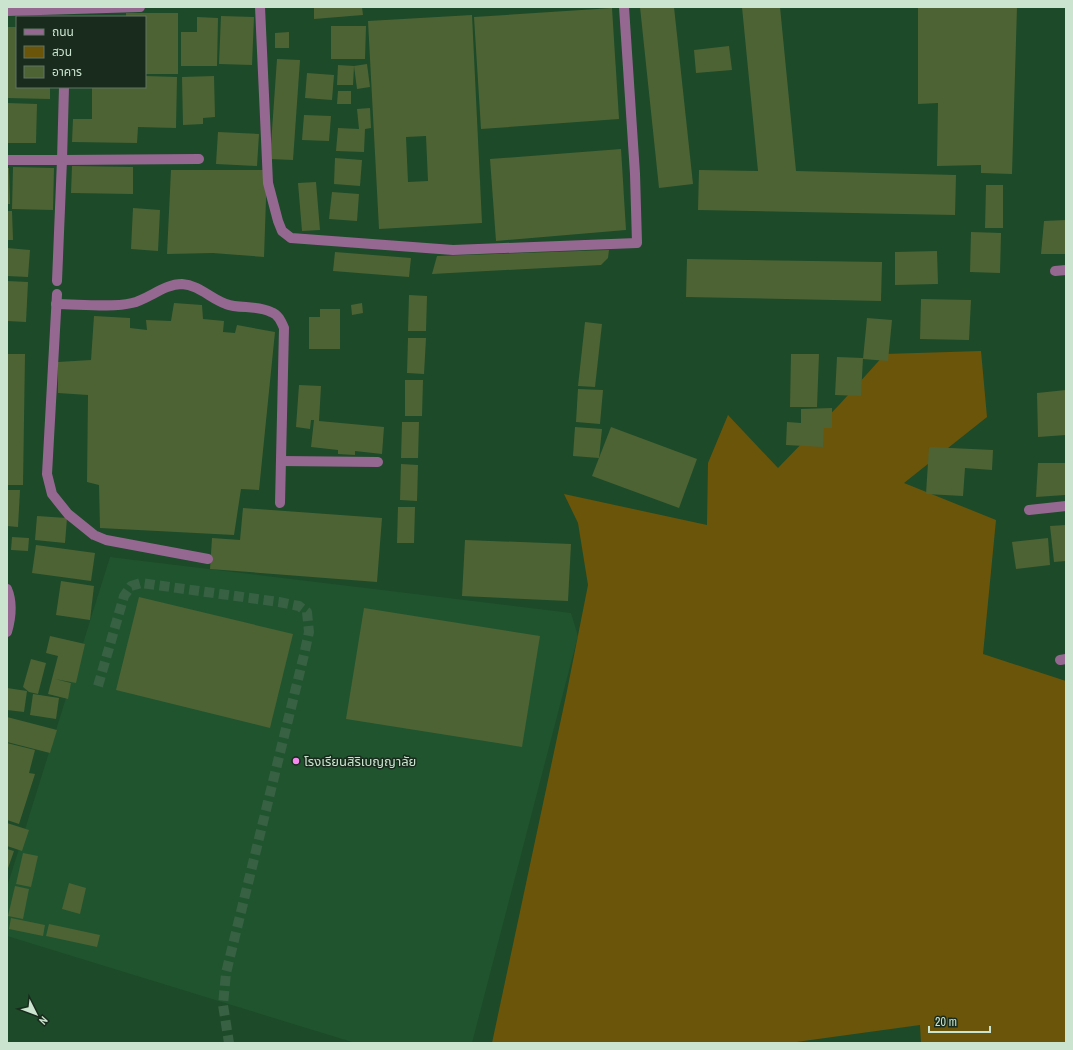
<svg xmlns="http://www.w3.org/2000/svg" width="1073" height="1050" font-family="'Archivo Narrow','Noto Sans Thai',sans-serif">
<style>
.built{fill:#1f542e}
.green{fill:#6b550a}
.building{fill:#4d6334;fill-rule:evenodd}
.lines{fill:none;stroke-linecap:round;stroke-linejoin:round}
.minor-tunnel{stroke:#376142;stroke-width:10;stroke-dasharray:10 5;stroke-linecap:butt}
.minor{stroke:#956891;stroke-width:10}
.poi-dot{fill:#f689ed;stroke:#182b1c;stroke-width:1.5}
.labels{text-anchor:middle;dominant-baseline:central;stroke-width:3;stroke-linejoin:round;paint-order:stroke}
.poi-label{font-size:13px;fill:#cbe4cf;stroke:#182b1c;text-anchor:start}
</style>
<rect width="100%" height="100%" fill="#1d4a29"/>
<polygon class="built" points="110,557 571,613 578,636 472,1043 355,1043 7,936 7,887"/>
<polygon class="green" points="981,351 987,417 904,483 996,520 983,654 1066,681 1066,1043 921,1043 920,1025 789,1043 492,1043 567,691 588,585 578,523 564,494 707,525 708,463 728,415 778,468 839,405 885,354"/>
<g class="building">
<polygon points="314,7 362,7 363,15 314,19"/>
<polygon points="640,7 674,7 693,184 659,188"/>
<polygon points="742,7 780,7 796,171 956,175 955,215 698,210 699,170 758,171"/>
<polygon points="918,7 1017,7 1012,174 981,173 981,165 937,166 938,103 918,104"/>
<polygon points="612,8 619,119 481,129 474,17"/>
<polygon points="126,13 178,13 178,74 145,74 145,17 126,17"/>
<path d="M 472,15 L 482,223 L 379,229 L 368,21 ZM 426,136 L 428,181 L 408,182 L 406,137 Z"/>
<polygon points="221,16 254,17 252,65 219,64"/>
<polygon points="197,17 218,18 217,66 181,66 181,32 197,32"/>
<polygon points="331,26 366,26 365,59 331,59"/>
<polygon points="7,27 17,27 17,87 50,87 50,99 7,98"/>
<polygon points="289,32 289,48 275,48 275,33"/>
<polygon points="729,46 732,70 696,73 694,50"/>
<polygon points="277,59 300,60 293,160 270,159"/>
<polygon points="367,64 370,87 357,89 354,66"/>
<polygon points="338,65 354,66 353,85 337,85"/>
<polygon points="307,73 334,75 332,100 305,98"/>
<polygon points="145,76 177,77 176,128 138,127 137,143 72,142 73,119 92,119 92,87 145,87"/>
<polygon points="214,76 215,117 203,118 203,124 183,125 182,77"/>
<polygon points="338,91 351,91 351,104 337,104"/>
<polygon points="7,103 37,104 36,143 7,143"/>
<polygon points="370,108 371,128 365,129 364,152 336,151 338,128 359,129 357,109"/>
<polygon points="304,115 331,116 329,141 302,140"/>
<polygon points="218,132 259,134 257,166 216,164"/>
<polygon points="621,149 626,230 496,241 490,159"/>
<polygon points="335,158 362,160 360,186 334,184"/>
<polygon points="72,166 133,167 133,194 71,193"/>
<polygon points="13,167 54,168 53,210 12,209"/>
<polygon points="7,168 9,168 10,204 7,204"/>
<polygon points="171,170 267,170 264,257 213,253 167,254"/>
<polygon points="316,182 320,230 302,231 298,183"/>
<polygon points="986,185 1003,185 1003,228 985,228"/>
<polygon points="332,192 359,194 357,221 329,219"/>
<polygon points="133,208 160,210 158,251 131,249"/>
<polygon points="7,211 12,211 13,240 7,240"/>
<polygon points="1066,220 1066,254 1041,254 1044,221"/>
<polygon points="971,232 1001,233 1000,273 970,272"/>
<polygon points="7,248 30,250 28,277 7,276"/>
<polygon points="609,250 608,258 601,265 432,274 437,256"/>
<polygon points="937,251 938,284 895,285 895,252"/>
<polygon points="335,252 411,258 409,277 333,271"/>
<polygon points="687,259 882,262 881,301 686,297"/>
<polygon points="7,281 28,282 26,322 7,321"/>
<polygon points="409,295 427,296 426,331 408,331"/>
<polygon points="921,299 971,300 969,340 920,339"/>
<polygon points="174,303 202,305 203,319 224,321 223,332 235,333 237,325 275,332 259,490 241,489 234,535 100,528 99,485 87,482 88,395 58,393 58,362 91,360 94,316 130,318 130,328 147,330 146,320 171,321"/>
<polygon points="362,303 363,313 352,315 351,305"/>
<polygon points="320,309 340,309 340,349 309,349 309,317 320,317"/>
<polygon points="867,318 892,320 888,361 863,359"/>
<polygon points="585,322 602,324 595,387 578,386"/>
<polygon points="408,338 426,338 424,374 407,373"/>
<polygon points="7,354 25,354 23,485 7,485"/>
<polygon points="791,354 819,354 817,407 790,407"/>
<polygon points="837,357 863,358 861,396 835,395"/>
<polygon points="405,380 423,380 422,416 405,416"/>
<polygon points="299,385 321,386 319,421 384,427 382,454 355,451 355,455 338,454 338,450 311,447 314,420 311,420 310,429 296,427"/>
<polygon points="578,389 603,390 600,424 576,422"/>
<polygon points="1066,390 1066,435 1038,437 1037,393"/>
<polygon points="832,408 832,428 824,428 823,447 786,445 787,422 801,423 801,409"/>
<polygon points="402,422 419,422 418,458 401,458"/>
<polygon points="575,427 602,429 599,458 573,456"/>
<polygon points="611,427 697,459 679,508 592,476"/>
<polygon points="929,447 993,450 992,470 965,468 963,496 926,494"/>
<polygon points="1038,463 1065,463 1065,495 1036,497"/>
<polygon points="401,464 418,465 417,501 400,500"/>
<polygon points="7,490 20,490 18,527 7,526"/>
<polygon points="398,507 415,507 414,543 397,543"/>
<polygon points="243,508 382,518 377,582 210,569 212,538 240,540"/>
<polygon points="37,516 67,518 65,543 35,540"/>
<polygon points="1066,525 1066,561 1054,562 1050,526"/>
<polygon points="12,537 29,538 28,551 11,550"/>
<polygon points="1048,538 1050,565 1016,569 1012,542"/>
<polygon points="465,540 571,544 568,601 462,596"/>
<polygon points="36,545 95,553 91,581 32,573"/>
<polygon points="61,581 94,586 90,620 56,615"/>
<polygon points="139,597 293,634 270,728 116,690"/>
<polygon points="364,608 540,636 522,747 346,719"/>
<polygon points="50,636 85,644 76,683 55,679 71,683 68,699 48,694 58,656 46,653"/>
<polygon points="31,659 46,663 38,694 29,692 23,687"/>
<polygon points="7,688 27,691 24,712 7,710"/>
<polygon points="33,694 59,698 56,719 30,715"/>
<polygon points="7,717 57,730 50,753 7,742"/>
<polygon points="7,743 35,750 29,773 35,774 19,824 7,820"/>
<polygon points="7,823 29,830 22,851 7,846"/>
<polygon points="7,849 14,851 7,871"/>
<polygon points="23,853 38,856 31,887 16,884"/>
<polygon points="69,883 86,888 80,914 62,909"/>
<polygon points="15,886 29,889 23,919 8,916"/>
<polygon points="11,918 45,925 43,936 9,929"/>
<polygon points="49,924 100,935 97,947 46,936"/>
</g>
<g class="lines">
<polyline class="minor-tunnel" points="98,686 124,596 131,586 141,583 279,602 299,606 307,612 309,632 304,655 226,973 223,1005 229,1043"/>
<g class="minor">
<polyline points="260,7 268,183 278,221 282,231 291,238 453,250 637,243 635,174 624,7"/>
<polyline points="7,11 140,7"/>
<polyline points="7,160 62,160 64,87"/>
<polyline points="1055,271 1066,270"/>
<polyline points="57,281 62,160 199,159"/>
<polyline points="57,294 47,474 52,494 68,514 94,535 106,540 208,559"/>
<path d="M 56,304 C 78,304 112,308 132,303 C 149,299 164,284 182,284 C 199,285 211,299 226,304 C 239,309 257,305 271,312 C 278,314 281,321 284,328 L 280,503"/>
<polyline points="281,461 378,462"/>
<polyline points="1029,510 1066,506"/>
<path d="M 7,589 C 13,603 11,618 7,632"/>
<polyline points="1060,660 1066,659"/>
</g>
</g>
<circle class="poi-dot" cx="296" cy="761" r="4"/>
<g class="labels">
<g class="poi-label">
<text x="304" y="761">โรงเรียนสิริเบญญาลัย</text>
</g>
</g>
<rect width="1073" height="1050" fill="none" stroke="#cbe4cf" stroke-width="16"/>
<rect x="16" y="16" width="130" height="72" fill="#182b1c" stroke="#607564"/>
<rect x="24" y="29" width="20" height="6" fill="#956891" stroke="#607564"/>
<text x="52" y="36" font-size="12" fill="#cbe4cf">ถนน</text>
<rect x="24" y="46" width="20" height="12" fill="#6b550a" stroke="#607564"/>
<text x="52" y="56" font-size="12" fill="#cbe4cf">สวน</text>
<rect x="24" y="66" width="20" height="12" fill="#4d6334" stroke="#607564"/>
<text x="52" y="76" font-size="12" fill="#cbe4cf">อาคาร</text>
<g transform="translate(36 1014) rotate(132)" stroke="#182b1c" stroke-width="3" paint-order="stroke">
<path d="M0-3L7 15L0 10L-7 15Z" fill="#cbe4cf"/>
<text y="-6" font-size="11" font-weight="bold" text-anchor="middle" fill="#cbe4cf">N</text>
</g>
<path d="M929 1026v6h61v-6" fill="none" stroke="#cbe4cf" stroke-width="2"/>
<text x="935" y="1026" font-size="12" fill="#cbe4cf" stroke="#182b1c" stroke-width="3" paint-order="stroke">20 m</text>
</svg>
